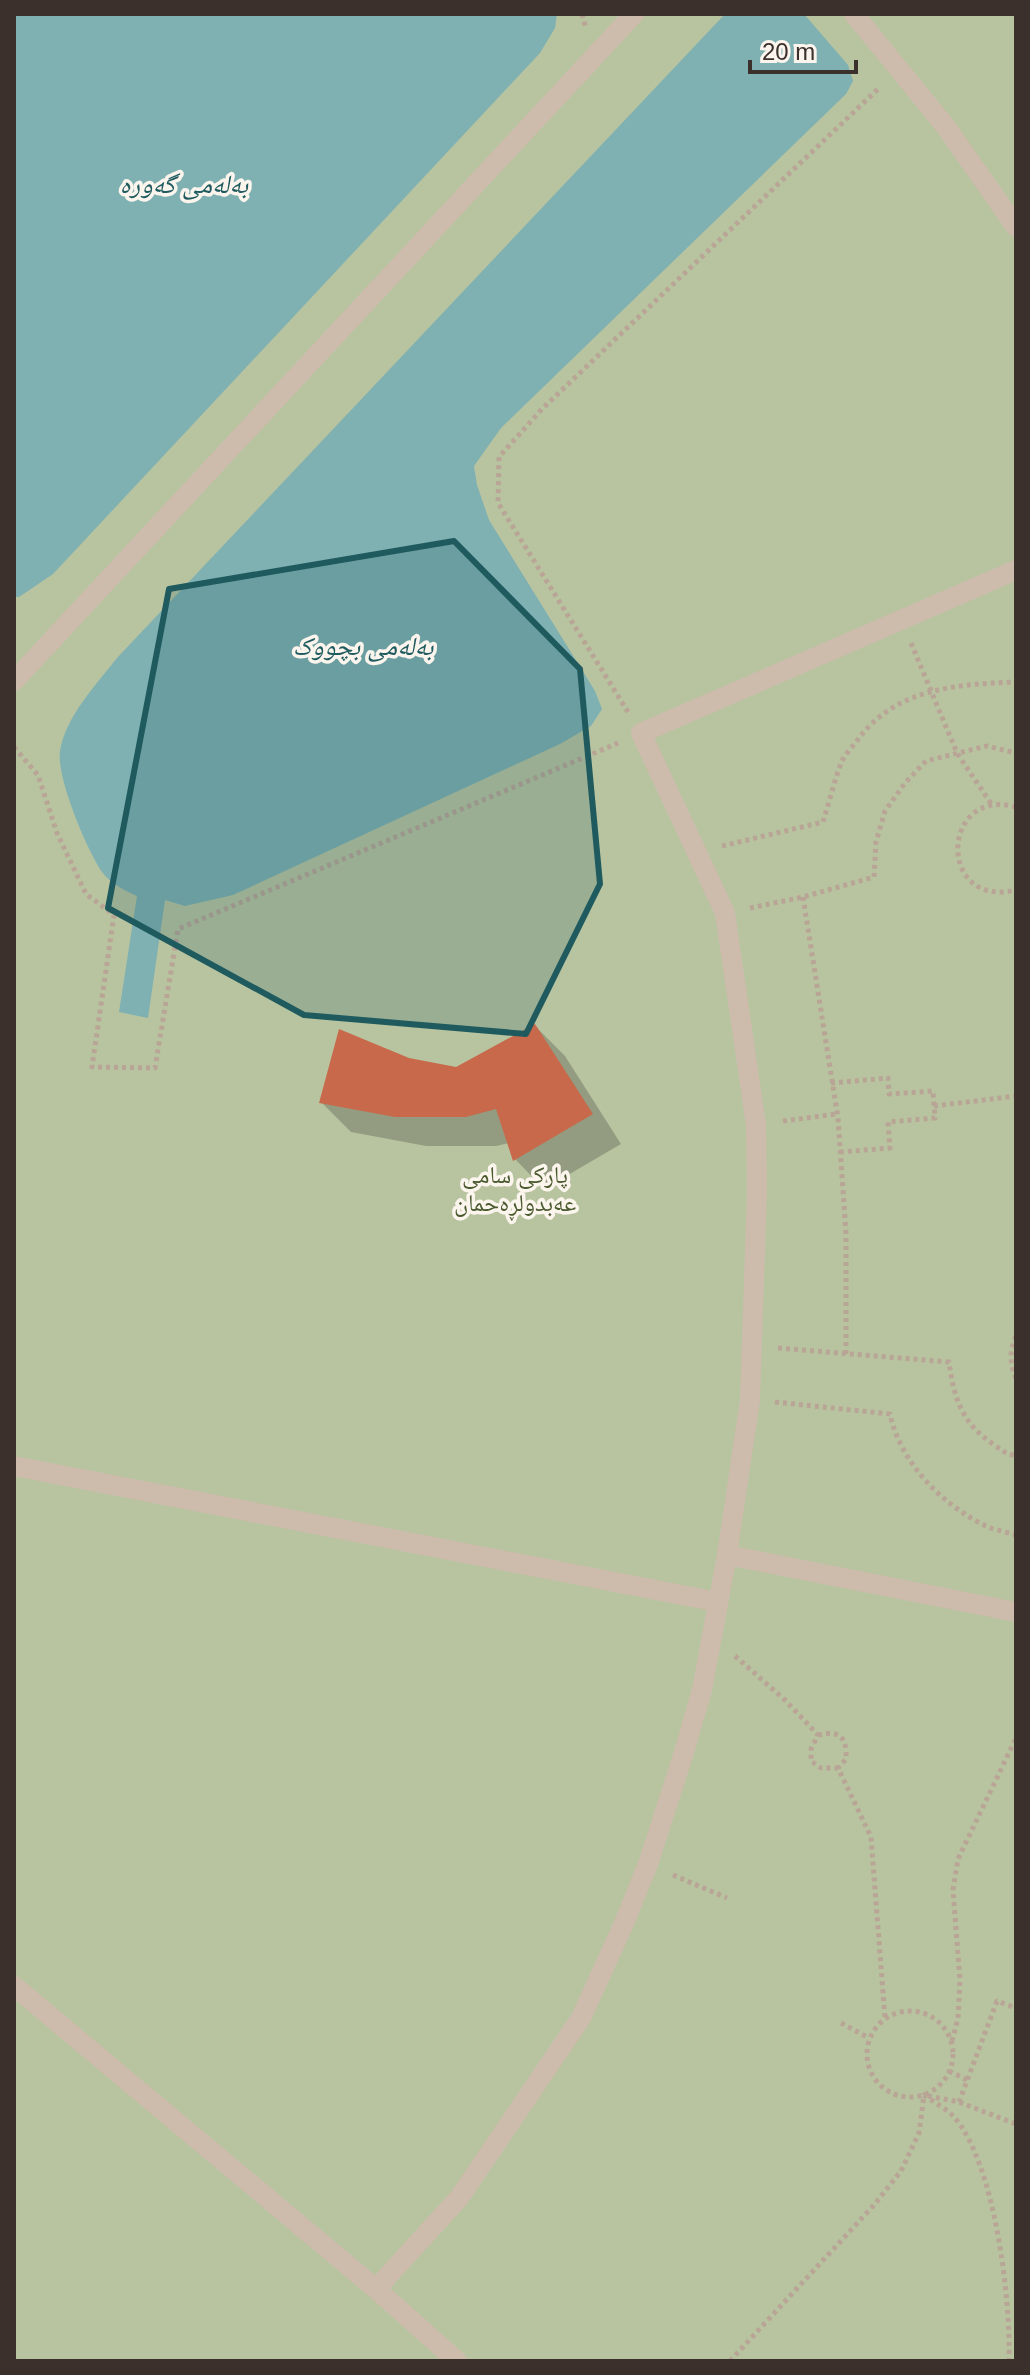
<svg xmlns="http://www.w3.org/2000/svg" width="1030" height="2375" font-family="Helvetica,'Noto Naskh Arabic',sans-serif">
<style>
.green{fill:#b8c4a0}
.water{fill:#7fb0b2}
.shadow{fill:#0003}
.building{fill:#c8694b}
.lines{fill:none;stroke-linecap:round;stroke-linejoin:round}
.path{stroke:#b9a596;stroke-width:5;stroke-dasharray:4 4;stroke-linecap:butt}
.minor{stroke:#cdbbac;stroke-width:20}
.marked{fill:#1f5a5e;fill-opacity:0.2;stroke:#1f5a5e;stroke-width:6;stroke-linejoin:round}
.labels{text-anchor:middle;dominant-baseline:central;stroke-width:7;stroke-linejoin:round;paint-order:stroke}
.park-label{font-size:24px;fill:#4a5a2e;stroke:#fbf5ee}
.water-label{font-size:26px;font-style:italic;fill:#1f5a5e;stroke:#fbf5ee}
</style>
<rect width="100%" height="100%" fill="#f4ebe1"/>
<rect class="green" x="14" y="14" width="1002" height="2347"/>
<g class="water">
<polygon points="14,14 557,14 555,28 540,53 53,574 19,597 14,597"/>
<path d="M 725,14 L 804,14 L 848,65 L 853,81 L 846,94 L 501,428 L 474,466 L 477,485 L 489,520 L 595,691 L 602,709 L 591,726 L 560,744 L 233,895 L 185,906 L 165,900 L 148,1018 L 119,1012 L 137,896 C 124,890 111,884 102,872 C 87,850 56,777 60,751 C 66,716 96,685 117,658 Z"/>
</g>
<polygon class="shadow" points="535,1026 565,1056 621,1144 544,1189 515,1159 509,1143 496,1146 426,1146 351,1132 321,1102 409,1059 456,1069"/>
<polygon class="building" points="535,1024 593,1114 513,1161 496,1109 466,1117 395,1117 319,1103 339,1029 409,1058 456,1067"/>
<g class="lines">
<g class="path">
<polyline points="582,14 586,29"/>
<polyline points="911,643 957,753 992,805"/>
<polyline points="628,712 498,503 499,457 542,409 879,88"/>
<polyline points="14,747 38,775 57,833 86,894 114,915 92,1067 155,1068 178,929 618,743"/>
<path d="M 1016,807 C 941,786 936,909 1016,890"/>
<path d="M 722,846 L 823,822 C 829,803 834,782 841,763 C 845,754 853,746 859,738 C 897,688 958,684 1016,682"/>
<polyline points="803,897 838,1118 846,1234 846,1355"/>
<polyline points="750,908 803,897 874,877 876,842 885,811 905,783 926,761 987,746 1016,753"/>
<polyline points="831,1083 888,1078 889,1094 933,1091 935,1118 888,1122 890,1148 840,1152"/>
<polyline points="934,1106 1016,1096"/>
<polyline points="783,1121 837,1114"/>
<path d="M 1016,1336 C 1009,1351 1010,1364 1016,1379"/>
<path d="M 778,1348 L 949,1362 C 954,1399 962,1423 993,1444 C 1001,1450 1007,1454 1016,1456"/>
<path d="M 775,1402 L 890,1414 C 900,1462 942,1505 986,1526 C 995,1530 1006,1532 1016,1535"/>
<polyline points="735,1656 785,1700 818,1735 811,1749 811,1761 821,1768 838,1768"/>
<path d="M 818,1735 C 840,1730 847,1737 846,1759 L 838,1768 L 871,1837 L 885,2018"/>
<polyline points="673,1875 727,1898"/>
<circle cx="910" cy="2054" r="43"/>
<polyline points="841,2023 869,2038"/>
<polyline points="952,2041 958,2018 960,1980 953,1890 958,1859 1016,1738"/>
<polyline points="949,2071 967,2080"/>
<polyline points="928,2096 959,2102 1016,2124"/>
<polyline points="959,2102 997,2001 1016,2008"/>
<path d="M 730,2361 L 874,2205 L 901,2171 L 919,2133 L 924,2095 C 933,2102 946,2108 954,2117 C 995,2163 1011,2300 1009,2361"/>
</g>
<g class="minor">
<polyline points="854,14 946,127 1016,227"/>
<polyline points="14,681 634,14"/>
<polyline points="14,1466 718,1602"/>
<polyline points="727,1555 1016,1612"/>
<polyline points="14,1986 376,2289 457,2361"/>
<polyline points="376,2289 459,2198 581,2018 625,1921 648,1864 682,1759 702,1690 727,1555 750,1400 757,1190 756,1125 725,913 641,733 1016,570"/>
</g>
</g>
<path class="marked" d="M 454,541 L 580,669 L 600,884 L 526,1034 L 304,1015 L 108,908 L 169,589 Z"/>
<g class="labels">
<g class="park-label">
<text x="515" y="1174">پارکی سامی<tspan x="515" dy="28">عەبدولڕەحمان</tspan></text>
</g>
<g class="water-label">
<text x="184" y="184">بەلەمی گەورە</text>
<text x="363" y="646">بەلەمی بچووک</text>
</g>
</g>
<rect width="1030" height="2375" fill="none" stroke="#3b302b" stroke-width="32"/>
<path d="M750 60v12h106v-12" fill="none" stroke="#3b302b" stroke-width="4"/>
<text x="762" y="60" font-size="24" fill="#3b302b" stroke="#fbf5ee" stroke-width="6" paint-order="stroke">20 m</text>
</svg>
